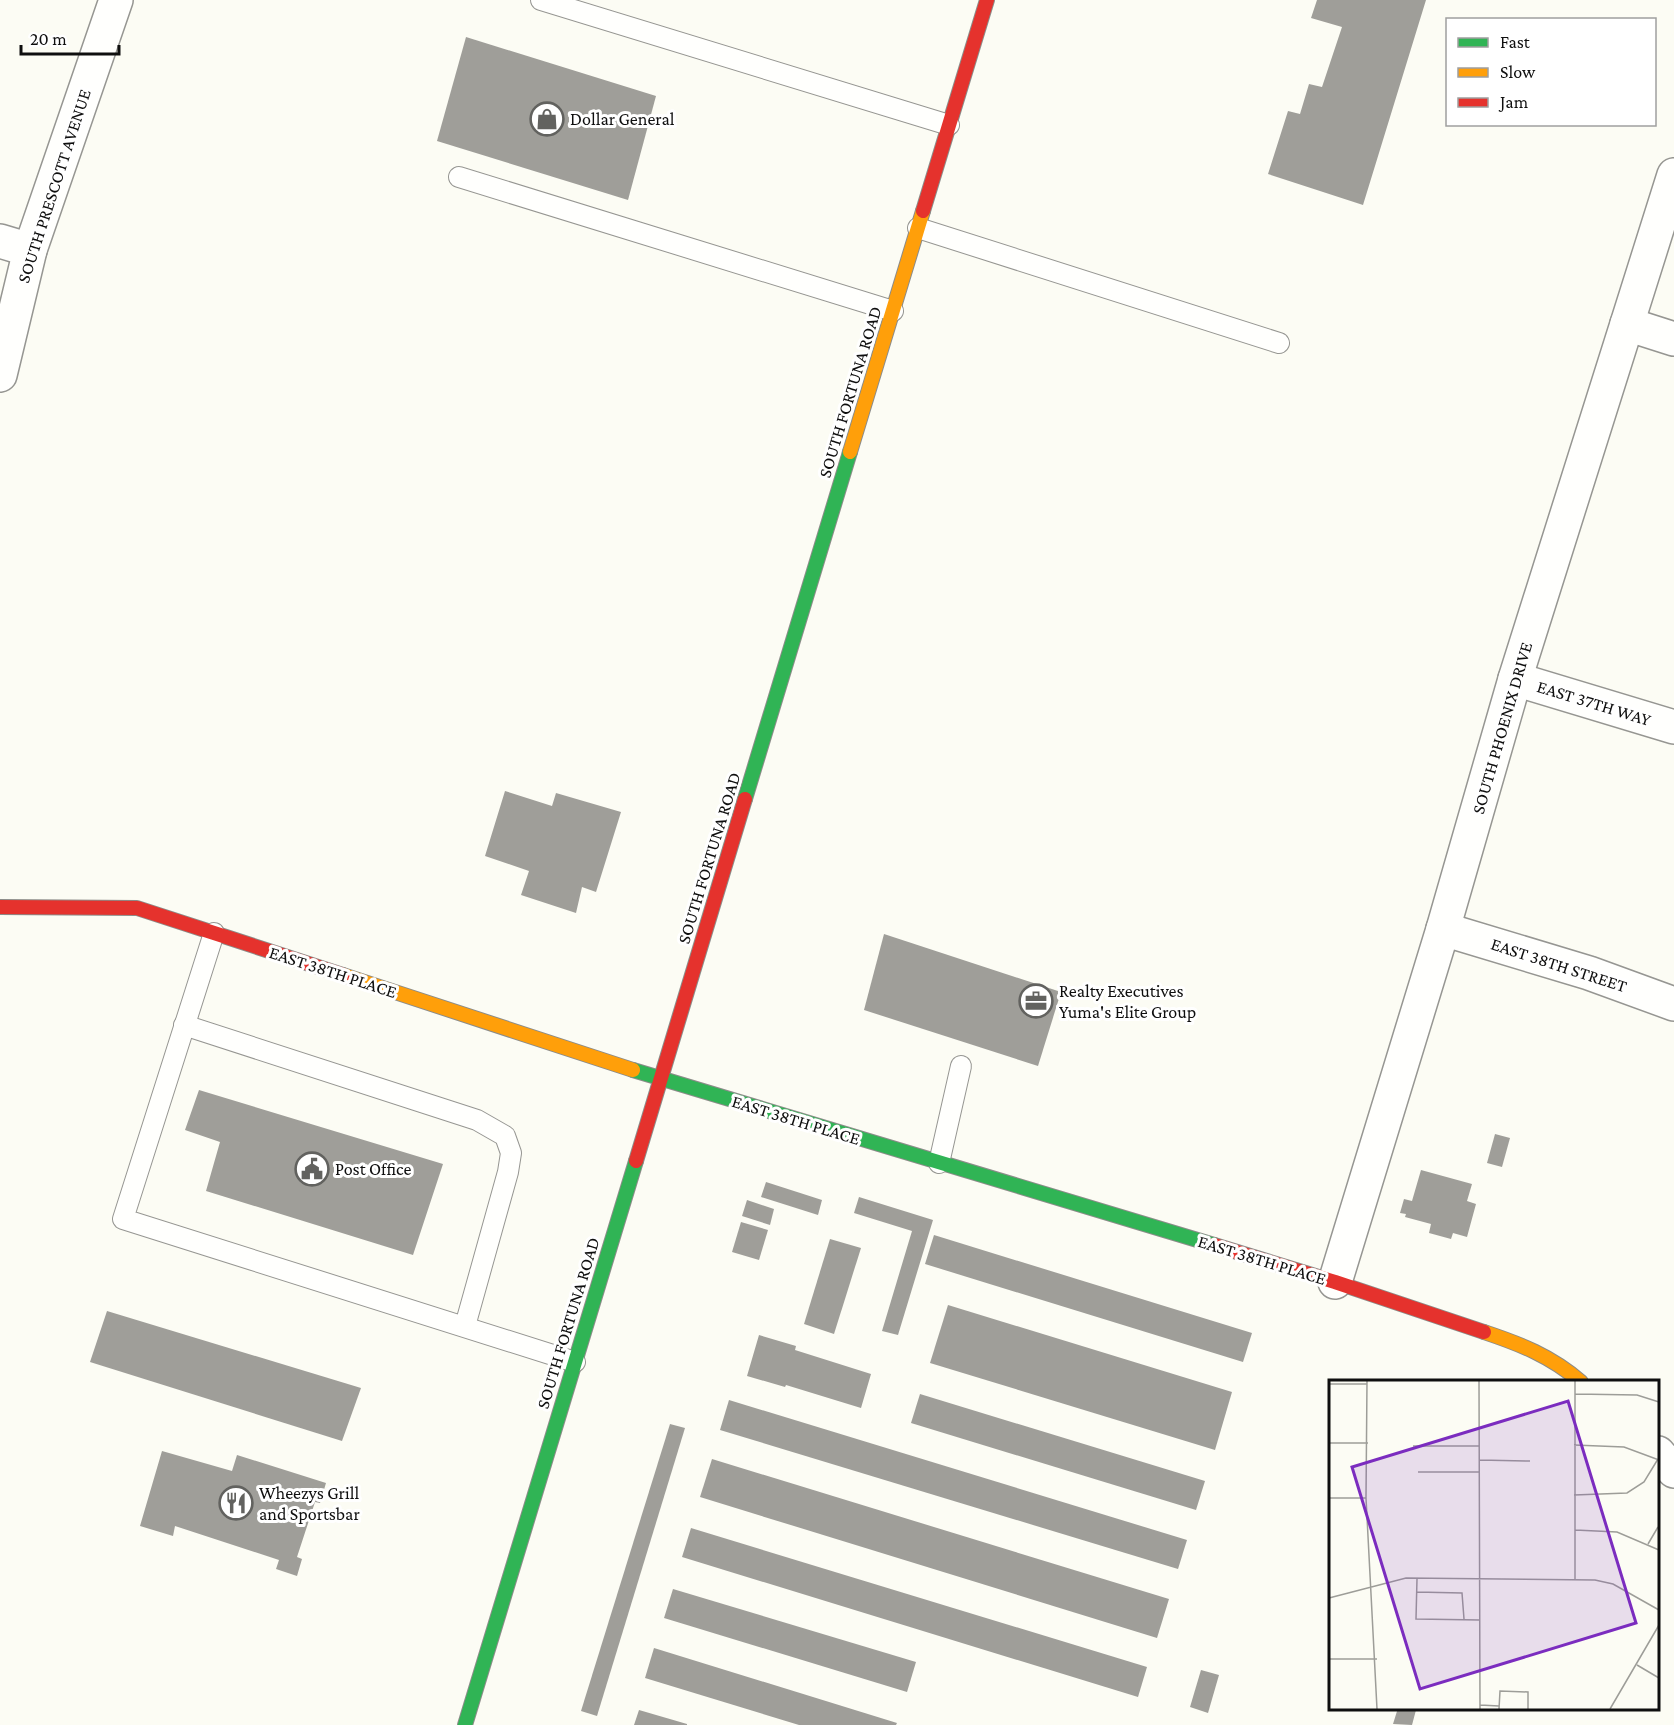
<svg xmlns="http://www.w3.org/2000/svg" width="1674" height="1725" font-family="'Crimson Pro',serif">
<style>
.building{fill:#9f9e99}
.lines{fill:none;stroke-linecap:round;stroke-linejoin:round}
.lane-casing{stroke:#969692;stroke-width:22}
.street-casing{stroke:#969692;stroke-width:36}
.fast-casing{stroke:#8c8c89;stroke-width:16}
.slow-casing{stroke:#8c8c89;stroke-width:16}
.jam-casing{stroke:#8c8c89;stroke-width:16}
.lane{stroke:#fffffd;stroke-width:20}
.street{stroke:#fffffd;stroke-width:33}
.fast{stroke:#30b455;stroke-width:14}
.slow{stroke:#ff9f0a;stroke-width:14}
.jam{stroke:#e5322d;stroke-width:14}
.labels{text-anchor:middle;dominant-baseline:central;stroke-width:6;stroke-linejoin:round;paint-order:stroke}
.poi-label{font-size:18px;fill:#0f0f0f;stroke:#fff;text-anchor:start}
.street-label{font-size:18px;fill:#0f0f0f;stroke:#fff}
.inset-road{fill:none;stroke:#9d9d98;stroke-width:1.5}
.view{fill:#7b2cbf;fill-opacity:0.15;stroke:#7b2cbf;stroke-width:3}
.inset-edge{fill:none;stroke:#0f0f0f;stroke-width:3}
</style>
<rect width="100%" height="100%" fill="#fcfcf4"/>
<g class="building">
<polygon points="1317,0 1426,0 1363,205 1268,174 1288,111 1300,114 1309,84 1322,87 1342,27 1311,18"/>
<polygon points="466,37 656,96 628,200 437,141"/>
<polygon points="505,791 552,806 556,793 621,812 596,892 582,887 576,913 521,895 529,871 485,856"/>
<polygon points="884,934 1061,992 1038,1066 864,1010"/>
<polygon points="199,1090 443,1164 413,1255 206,1191 220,1142 185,1130"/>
<polygon points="1495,1134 1510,1138 1502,1167 1487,1163"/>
<polygon points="1421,1170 1472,1184 1467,1201 1476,1204 1467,1237 1453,1233 1451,1239 1429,1233 1431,1224 1405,1217 1406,1214 1400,1213 1404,1199 1412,1201"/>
<polygon points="766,1182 822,1200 818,1215 761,1197"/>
<polygon points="859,1197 933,1220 898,1335 882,1331 912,1231 854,1213"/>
<polygon points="747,1200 774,1209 770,1225 742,1216"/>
<polygon points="741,1222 768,1230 759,1260 732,1252"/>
<polygon points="934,1235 1252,1333 1243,1362 925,1264"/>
<polygon points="830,1239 861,1248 834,1334 804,1324"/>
<polygon points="948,1305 1232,1392 1215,1450 930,1363"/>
<polygon points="107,1311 361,1388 342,1441 90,1362"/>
<polygon points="759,1335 796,1346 795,1350 871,1374 861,1408 786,1385 785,1387 747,1376"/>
<polygon points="920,1394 1205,1481 1196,1510 911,1423"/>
<polygon points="729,1400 1187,1540 1178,1569 720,1430"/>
<polygon points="670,1424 685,1428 597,1716 581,1711"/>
<polygon points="162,1451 232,1471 237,1455 326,1483 320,1503 315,1502 297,1557 302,1559 297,1576 276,1569 279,1560 175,1526 173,1536 140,1526"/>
<polygon points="712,1459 1169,1599 1157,1638 700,1497"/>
<polygon points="691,1528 1147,1667 1138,1697 682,1557"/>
<polygon points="673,1589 916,1662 907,1692 664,1618"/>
<polygon points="654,1648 897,1723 896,1725 799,1725 645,1678"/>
<polygon points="1201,1670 1219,1675 1208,1713 1190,1707"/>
<polygon points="1398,1708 1416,1710 1412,1725 1393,1724"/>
<polygon points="639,1710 687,1724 687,1725 634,1725"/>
</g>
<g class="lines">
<defs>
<g id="lane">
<polyline points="541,0 949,125"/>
<polyline points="459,177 893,311"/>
<polyline points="918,228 1279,343"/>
<polyline points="214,933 123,1219 575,1362"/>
<polyline points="184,1025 477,1120 505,1136 511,1153 508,1172 465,1326"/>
<polyline points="939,1163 961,1066"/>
</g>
<g id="street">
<polyline points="0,241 30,250"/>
<polyline points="1627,324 1674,339"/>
<polyline points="0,375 30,250 116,0"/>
<polyline points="1515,679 1674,727"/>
<polyline points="1443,929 1589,973 1674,1004"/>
<polyline points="1335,1282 1443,929 1515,679 1674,175"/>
<polyline points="1658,1453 1674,1471"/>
</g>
<g id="fast">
<polyline points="745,799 850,452"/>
<polyline points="633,1070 1214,1245"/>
<polyline points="465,1725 636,1161"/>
</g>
<g id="slow">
<polyline points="850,452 923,211"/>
<polyline points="343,975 633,1070"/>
<path d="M 1484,1332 C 1520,1344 1551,1356 1581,1382"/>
</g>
<g id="jam">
<polyline points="923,211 987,0"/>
<polyline points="0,907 137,908 343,975"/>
<polyline points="636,1161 745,799"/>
<polyline points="1214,1245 1335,1282 1484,1332"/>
</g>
</defs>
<use href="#lane" class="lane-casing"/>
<use href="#street" class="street-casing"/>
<use href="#fast" class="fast-casing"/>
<use href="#slow" class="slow-casing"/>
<use href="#jam" class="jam-casing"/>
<use href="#lane" class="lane"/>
<use href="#street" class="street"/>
<use href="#fast" class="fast"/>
<use href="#slow" class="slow"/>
<use href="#jam" class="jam"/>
</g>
<defs>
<symbol id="shop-ring" viewBox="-11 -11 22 22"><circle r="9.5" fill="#fff" stroke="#62625f" stroke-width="1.5"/><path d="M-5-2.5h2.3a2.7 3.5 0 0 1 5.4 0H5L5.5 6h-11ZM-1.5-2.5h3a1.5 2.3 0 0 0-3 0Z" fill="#62625f"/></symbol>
<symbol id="office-ring" viewBox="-11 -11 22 22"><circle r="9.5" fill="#fff" stroke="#62625f" stroke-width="1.5"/><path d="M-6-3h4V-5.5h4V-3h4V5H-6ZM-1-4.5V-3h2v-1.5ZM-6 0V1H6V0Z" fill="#62625f"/></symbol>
<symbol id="civic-ring" viewBox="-11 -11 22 22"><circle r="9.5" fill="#fff" stroke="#62625f" stroke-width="1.5"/><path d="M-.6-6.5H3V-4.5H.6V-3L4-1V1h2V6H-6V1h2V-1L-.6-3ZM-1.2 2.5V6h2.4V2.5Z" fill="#62625f"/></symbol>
<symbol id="restaurant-ring" viewBox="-11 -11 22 22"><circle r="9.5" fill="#fff" stroke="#62625f" stroke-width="1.5"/><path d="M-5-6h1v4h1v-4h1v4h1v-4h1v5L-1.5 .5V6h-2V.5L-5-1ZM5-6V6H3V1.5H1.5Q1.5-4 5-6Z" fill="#62625f"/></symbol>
</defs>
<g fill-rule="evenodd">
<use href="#shop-ring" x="528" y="100" width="38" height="38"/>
<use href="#office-ring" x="1017" y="982" width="38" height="38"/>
<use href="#civic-ring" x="293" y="1150" width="38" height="38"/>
<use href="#restaurant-ring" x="217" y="1484" width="38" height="38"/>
</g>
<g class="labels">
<g class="poi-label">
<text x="570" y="119">Dollar General</text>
<text x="1059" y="991">Realty Executives<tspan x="1059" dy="21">Yuma's Elite Group</tspan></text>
<text x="335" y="1169">Post Office</text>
<text x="259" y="1493">Wheezys Grill<tspan x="259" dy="21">and Sportsbar</tspan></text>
</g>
<g class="street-label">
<text transform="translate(54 186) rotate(-72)">SOUTH PRESCOTT AVENUE</text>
<text transform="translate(850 392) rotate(-73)">SOUTH FORTUNA ROAD</text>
<text transform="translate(1594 703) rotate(17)">EAST 37TH WAY</text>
<text transform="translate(1502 728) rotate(-74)">SOUTH PHOENIX DRIVE</text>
<text transform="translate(709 858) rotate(-73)">SOUTH FORTUNA ROAD</text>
<text transform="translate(1559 965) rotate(18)">EAST 38TH STREET</text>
<text transform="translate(333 972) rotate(18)">EAST 38TH PLACE</text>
<text transform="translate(796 1120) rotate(17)">EAST 38TH PLACE</text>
<text transform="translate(1262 1260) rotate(17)">EAST 38TH PLACE</text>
<text transform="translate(568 1323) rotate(-73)">SOUTH FORTUNA ROAD</text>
</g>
</g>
<g transform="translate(1329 1380)">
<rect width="330" height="330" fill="#fcfcf4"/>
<path class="inset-road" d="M 38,1 L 37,118 L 48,329M 150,1 L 151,329M 0,4 L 38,4M 246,14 L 308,15 L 330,22M 0,63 L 39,63M 245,65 L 295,67 L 330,80M 84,66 L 150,66M 150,80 L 201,81M 89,92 L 151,92M 245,115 L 298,113 L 315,102 L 329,79M 0,118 L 37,118M 246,150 L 288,152 L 330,170M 319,164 L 329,147M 88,199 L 87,239 L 151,240M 246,199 L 246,1M 87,212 L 133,213 L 135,239M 0,218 L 77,198 L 266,200 L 284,204 L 330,230M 0,279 L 48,279M 308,285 L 330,298M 151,325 L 170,326M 170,329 L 171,311 L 199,312 L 199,329M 281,329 L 330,245"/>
<path class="view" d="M 239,21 L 307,243 L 91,309 L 23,87 Z"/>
<rect width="330" height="330" class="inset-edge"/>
</g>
<rect x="1446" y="18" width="210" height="108" fill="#ffffff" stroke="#9f9f9f" stroke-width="1.5"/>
<rect x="1458" y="38" width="30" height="9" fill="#30b455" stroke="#9f9f9f" stroke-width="1.5"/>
<text x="1500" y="48" font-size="18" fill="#0f0f0f">Fast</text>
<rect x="1458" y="68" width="30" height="9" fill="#ff9f0a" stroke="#9f9f9f" stroke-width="1.5"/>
<text x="1500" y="78" font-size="18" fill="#0f0f0f">Slow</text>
<rect x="1458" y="98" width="30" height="9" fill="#e5322d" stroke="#9f9f9f" stroke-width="1.5"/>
<text x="1500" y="108" font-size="18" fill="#0f0f0f">Jam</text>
<path d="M21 45v9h98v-9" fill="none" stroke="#0f0f0f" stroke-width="3"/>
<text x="30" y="45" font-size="18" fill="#0f0f0f" stroke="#ffffff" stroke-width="4.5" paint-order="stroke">20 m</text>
</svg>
